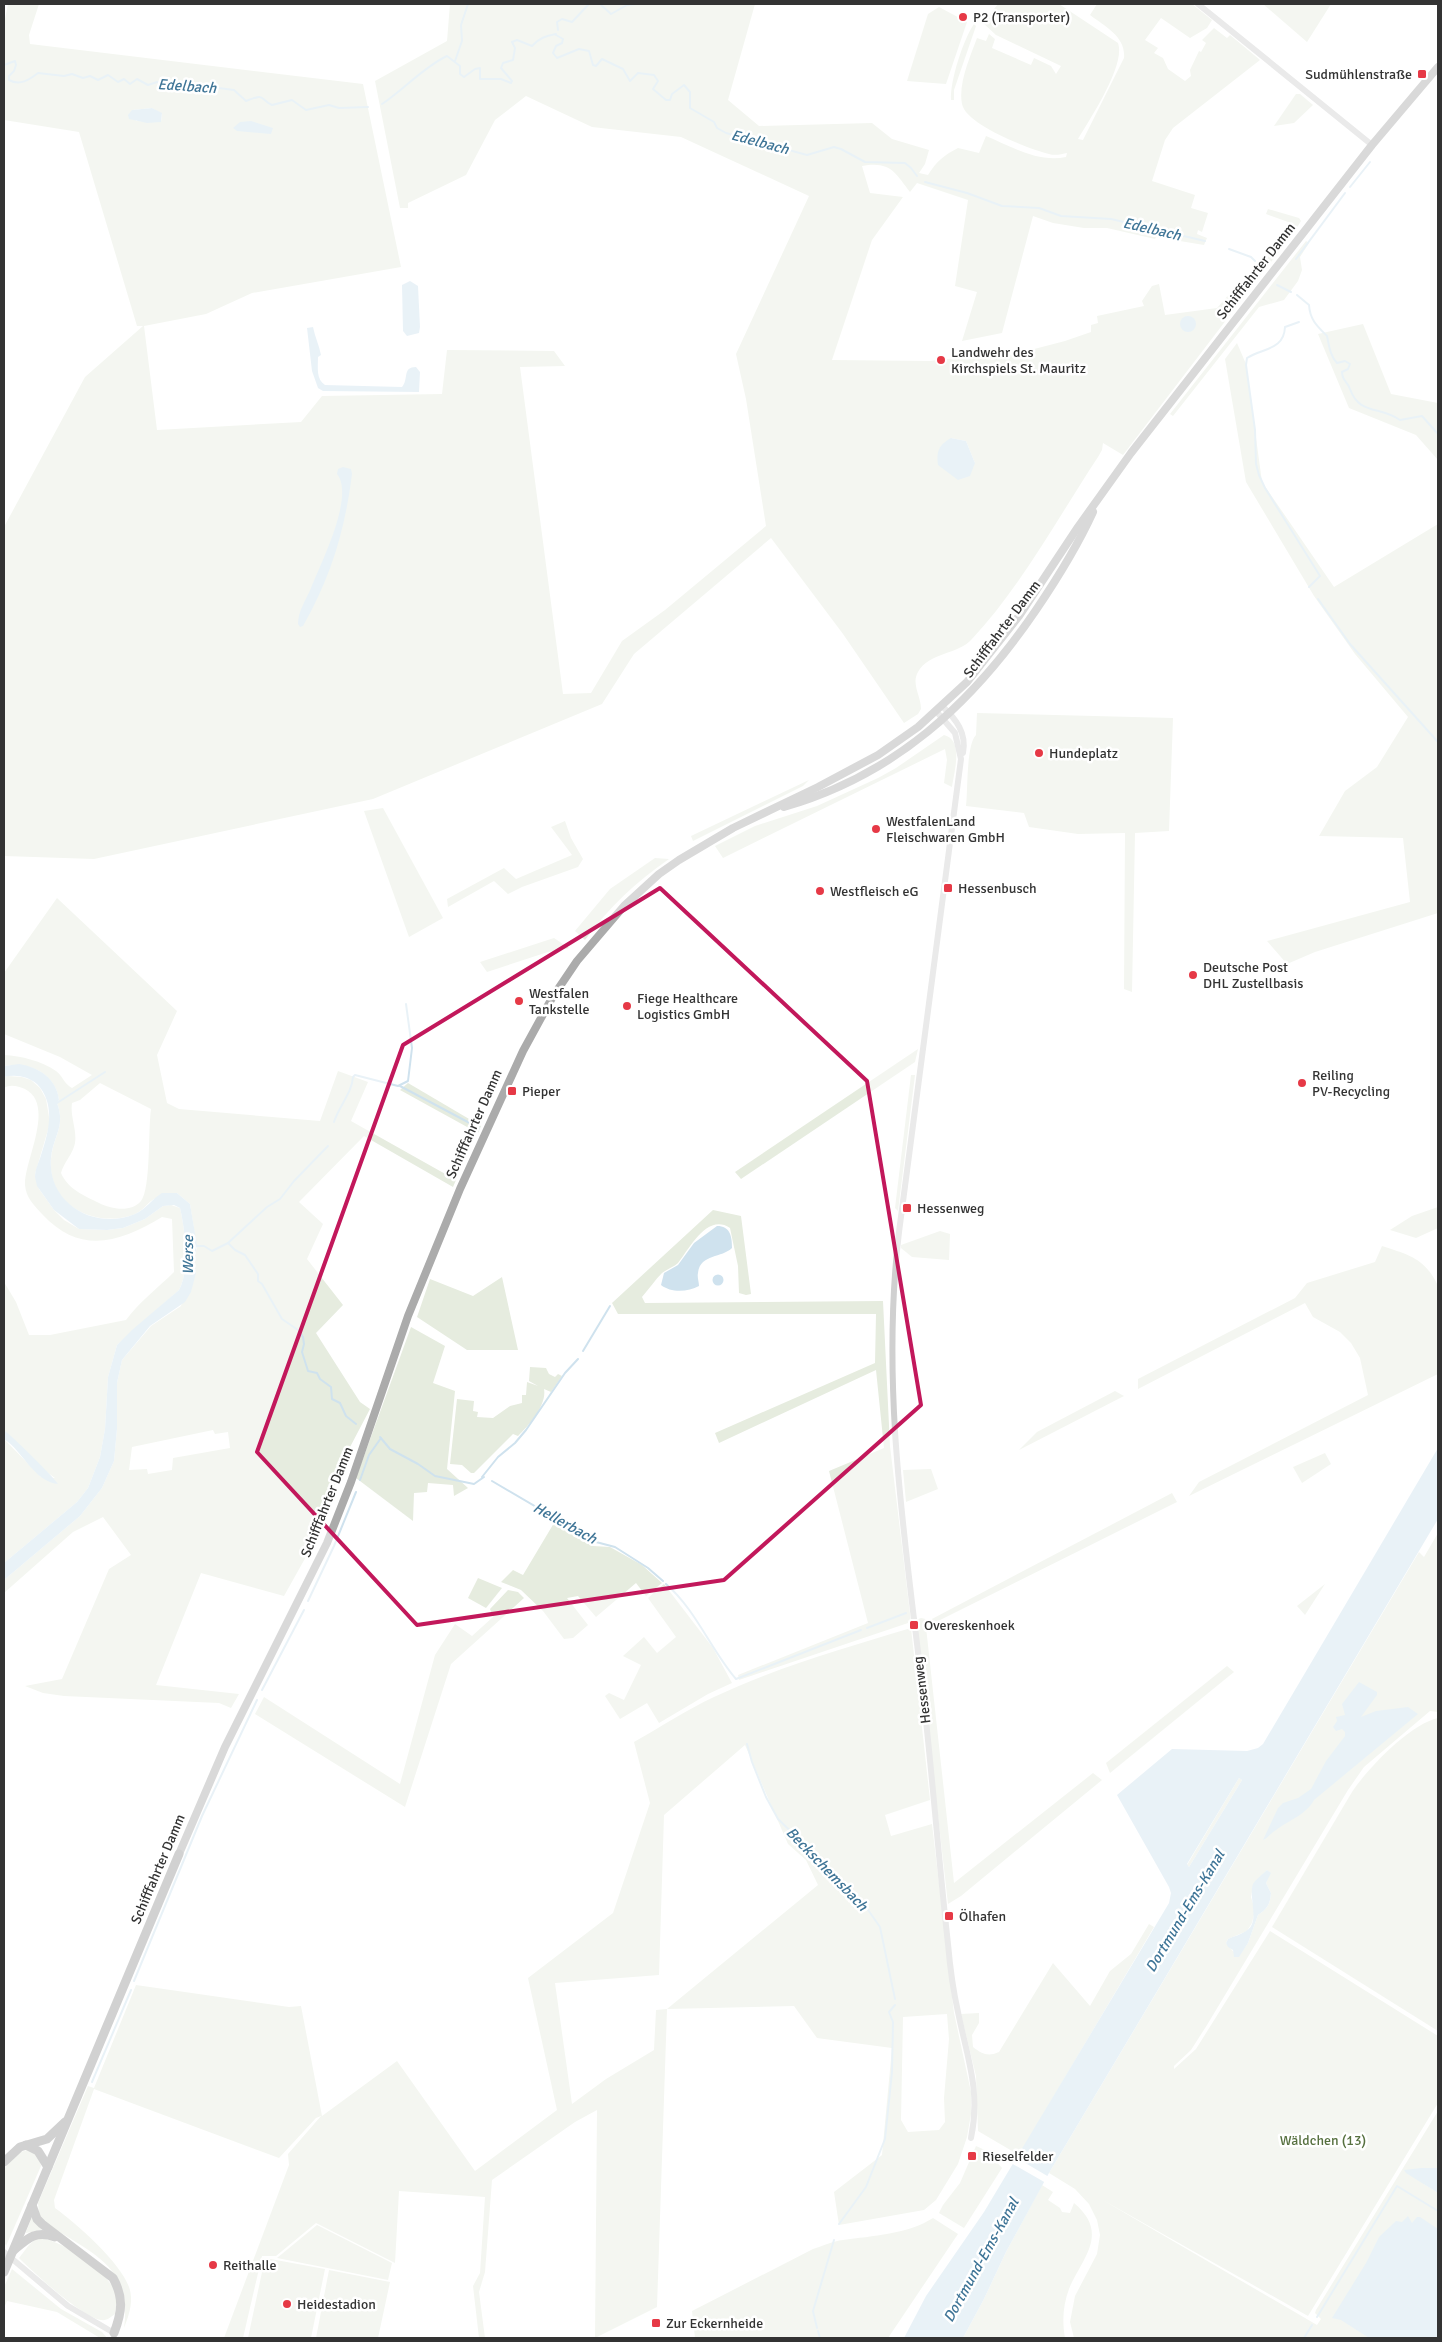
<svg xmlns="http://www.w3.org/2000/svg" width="1442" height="2342" font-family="Signika,sans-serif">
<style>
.green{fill:#e6ecdf;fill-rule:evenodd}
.water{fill:#cfe2ee;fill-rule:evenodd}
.pier{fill:#fff}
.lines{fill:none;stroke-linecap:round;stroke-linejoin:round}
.stream{stroke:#cfe2ee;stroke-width:2}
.minor{stroke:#d0d0d0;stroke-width:6}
.major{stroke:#ababab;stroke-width:8}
.highway{stroke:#9a9a9a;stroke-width:9}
.marked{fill:none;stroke:#c2185b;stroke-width:4;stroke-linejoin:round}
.poi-dot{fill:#e63946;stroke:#fff;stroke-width:2}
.labels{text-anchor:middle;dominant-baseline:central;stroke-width:5;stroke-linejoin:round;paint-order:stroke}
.poi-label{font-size:14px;fill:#333;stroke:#fff;text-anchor:start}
.street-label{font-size:14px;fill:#333;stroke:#fff}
.park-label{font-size:14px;fill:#56703f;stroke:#fff}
.water-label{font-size:15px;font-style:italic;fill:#3f7597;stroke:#fff}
</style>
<rect width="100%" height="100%" fill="#fff"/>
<g class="green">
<path d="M 8,4 L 39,4 L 29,35 L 30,44 L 363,84 L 401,267 L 252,293 L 206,314 L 144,326 L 157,430 L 301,422 L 322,396 L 442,394 L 447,350 L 554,351 L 565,366 L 520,367 L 563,694 L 591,693 L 622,641 L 665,610 L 766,526 L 746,399 L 736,354 L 809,196 L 681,137 L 592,127 L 526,96 L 495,120 L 466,175 L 408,203 L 408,208 L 400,208 L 375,81 L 447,41 L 450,4 L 755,4 L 728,100 L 759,126 L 872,123 L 892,139 L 929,150 L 925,164 L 919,173 L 928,175 C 936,162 944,155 958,148 L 979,153 L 986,136 C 1010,146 1038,163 1066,157 L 1067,153 C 1062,154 1055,156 1049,154 C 1029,149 966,125 962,104 C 958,84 970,57 977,38 L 986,41 L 989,34 L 995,39 L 992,48 L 1031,65 L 1034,58 L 1051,66 L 1056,74 L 1061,66 L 996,35 L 983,23 L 998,4 L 1059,4 L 1118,43 C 1126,65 1090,119 1078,139 L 1083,140 L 1124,58 C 1126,37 1106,27 1090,15 L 1097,4 L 1192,4 L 1212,20 L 1207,28 L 1190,38 L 1161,18 L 1145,40 L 1158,48 L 1154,53 L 1163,58 L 1168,69 L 1185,81 L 1191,76 L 1190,70 L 1199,51 L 1201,52 L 1206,43 L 1202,40 L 1214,28 L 1227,38 L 1230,35 L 1260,60 L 1173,128 L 1165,140 L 1152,181 L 1195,195 L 1191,208 L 1208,213 L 1202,232 L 1198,230 L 1197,234 L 1207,238 L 1204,245 L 1156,237 L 1155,239 L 1107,228 L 1084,228 L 1053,223 L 1033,216 L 1002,333 L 962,341 L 977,292 L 955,286 L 968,200 L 917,183 L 910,192 C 895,173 891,161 862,166 L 870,193 L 903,197 L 872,240 L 832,360 L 929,361 L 975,356 L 992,360 L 1065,341 L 1091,332 L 1091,325 L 1098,323 L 1097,316 L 1144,306 L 1142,301 L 1152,286 L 1159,284 L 1165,315 L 1217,308 L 1231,292 L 1243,298 L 1123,455 L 1103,443 L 1102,450 L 1098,457 C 1059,516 1020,588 972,639 C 958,655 929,652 918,672 C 911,684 921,696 921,709 L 918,714 L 904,723 L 843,634 L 771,538 L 634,654 L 602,704 L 373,799 L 94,859 L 4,856 L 4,527 L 85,377 L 143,326 L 137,326 L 79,132 L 4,120 L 4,24 ZM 152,108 L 162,114 L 161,122 L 136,121 L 132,110 ZM 951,438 L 966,441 L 975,463 Z"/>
<polygon points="1263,4 1331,4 1307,42"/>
<polygon points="939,7 967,22 946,84 907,81 928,14"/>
<path d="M 974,24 L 976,26 L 954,90 L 954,100 L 951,100 C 950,81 963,40 974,24 Z"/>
<polygon points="1296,94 1300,94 1313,105 1294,123 1274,126"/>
<polygon points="1268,209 1299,218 1301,221 1291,237 1247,292 1242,284 1291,223 1266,214"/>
<polygon points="1306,241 1309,243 1300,257 1302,270 1298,281 1284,300 1259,307 1173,416 1170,414"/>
<polygon points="1363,324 1391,394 1438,403 1438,460 1416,435 1349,408 1318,334"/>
<polygon points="1237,343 1246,364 1262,482 1334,587 1438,524 1438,913 1315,952 1287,964 1267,941 1410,902 1403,838 1319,836 1345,791 1377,767 1408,717 1355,654 1314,596 1246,482 1225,359"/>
<path d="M 977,713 L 1173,718 L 1169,831 L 1135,833 L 1132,992 L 1124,989 L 1125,833 L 1078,834 L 1029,827 L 1024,813 L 966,806 C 968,791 966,745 976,735 Z"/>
<path d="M 944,735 C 964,740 954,772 952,787 L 944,783 L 947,760 L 945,749 L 723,858 L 715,846 L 755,826 L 817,806 L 878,778 L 896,768 Z"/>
<polygon points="809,780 803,786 693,841 691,836"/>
<polygon points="383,808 443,918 409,937 364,811"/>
<polygon points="565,821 571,838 583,859 578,867 522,887 508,894 494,881 448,907 447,899 504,868 516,879 572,855 551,827"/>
<path d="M 655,858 L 669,859 C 636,882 609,907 585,940 L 575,931 L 610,889 Z"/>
<path d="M 57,898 L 177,1011 L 157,1055 L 167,1103 L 179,1109 L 320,1121 L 338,1071 L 368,1082 L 351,1121 L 456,1180 L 453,1187 L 364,1136 L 299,1202 L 323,1224 L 307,1259 L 343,1305 L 316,1333 L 360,1402 L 370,1409 L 349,1449 L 312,1546 L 284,1596 L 201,1573 L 156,1685 L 239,1694 L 231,1708 L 219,1703 L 64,1696 L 43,1693 L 25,1686 L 62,1679 L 109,1569 L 131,1555 L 103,1517 L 73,1532 L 4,1593 L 4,1580 L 80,1516 L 102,1488 L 114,1461 L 117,1429 L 117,1383 L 122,1360 L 151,1326 L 181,1306 L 195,1265 L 194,1255 L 197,1248 L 190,1204 L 177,1193 C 170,1195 161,1196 154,1199 C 147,1203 142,1212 133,1215 C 94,1228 47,1205 51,1159 C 53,1136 66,1127 57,1103 L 59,1100 C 56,1073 28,1061 4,1066 L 4,1055 C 21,1056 42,1061 56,1071 C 63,1076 64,1084 72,1088 L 92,1075 L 60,1057 L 4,1034 L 4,973 ZM 100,1083 L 151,1109 C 148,1129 151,1188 141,1201 C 131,1213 111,1209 99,1203 C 83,1195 68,1189 61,1173 C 64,1162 73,1154 75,1143 C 77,1129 70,1117 72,1103 L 80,1100 ZM 213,1430 L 215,1434 L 228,1432 L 230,1448 L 173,1458 L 172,1470 L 148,1474 L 147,1469 L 129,1470 L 132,1447 Z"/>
<polygon points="554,938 569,948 548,952 487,972 480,962"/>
<polygon points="918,1049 915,1062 741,1179 735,1172"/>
<polygon points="911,1075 915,1075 898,1211 895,1208"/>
<path d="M 8,1076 L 22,1077 L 31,1080 L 40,1088 L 46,1099 L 50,1123 L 35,1174 L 39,1189 L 54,1210 L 64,1220 L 79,1229 L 107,1230 L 123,1228 L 145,1219 L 163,1206 L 171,1205 L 180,1208 C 185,1230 190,1270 179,1290 L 117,1345 L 108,1377 L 105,1429 L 100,1457 L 88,1488 L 77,1502 L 4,1563 L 4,1439 L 41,1477 L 55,1478 L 44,1470 L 4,1430 L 4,1282 L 16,1302 L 29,1335 L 50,1335 L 126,1320 C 140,1301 158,1288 174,1272 L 172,1219 L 162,1217 C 120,1242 81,1256 42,1214 C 34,1205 26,1198 25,1185 C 24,1161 56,1105 25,1089 C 18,1086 10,1084 4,1088 L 4,1077 Z"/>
<polygon points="408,1083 481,1126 478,1133 400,1090"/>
<polygon points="1438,1207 1438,1228 1416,1238 1390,1230 1412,1216"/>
<path d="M 713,1210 L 741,1216 L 751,1294 L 746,1295 L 739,1293 L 738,1266 L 730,1228 C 707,1213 690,1248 678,1263 C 674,1267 667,1269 662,1273 C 655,1280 649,1289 642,1297 L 645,1303 L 883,1301 L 890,1446 L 911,1622 L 739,1680 L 738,1675 L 868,1623 L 829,1471 L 884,1448 L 876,1370 L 719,1443 L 715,1433 L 875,1363 L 876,1314 L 618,1314 L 612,1303 Z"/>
<polygon points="940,1231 950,1234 949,1260 912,1257 901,1248 901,1245"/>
<path d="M 1382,1246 C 1409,1255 1425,1258 1438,1286 L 1438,1374 L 1189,1496 L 1199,1482 L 1368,1395 L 1360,1358 L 1351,1343 L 1340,1332 L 1313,1317 L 1305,1303 L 1138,1389 L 1138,1379 L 1295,1298 L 1307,1283 L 1375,1262 Z"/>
<polygon points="502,1277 518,1350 467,1350 417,1317 430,1279 473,1296"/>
<polygon points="411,1327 445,1346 433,1383 455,1391 447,1469 468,1488 454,1496 453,1485 428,1483 427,1492 414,1493 413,1521 356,1478"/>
<path d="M 530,1367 L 546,1368 L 549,1374 L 555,1377 L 558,1374 L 562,1376 L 551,1392 L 544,1389 C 547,1405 529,1425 518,1436 L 513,1434 L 474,1473 L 471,1473 L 462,1465 L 450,1464 L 457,1399 L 474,1401 L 473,1411 L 478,1412 L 477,1417 L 493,1418 L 510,1406 L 522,1403 L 522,1395 L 526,1395 L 527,1382 L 538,1386 L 529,1381 Z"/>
<polygon points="1115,1391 1124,1396 1019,1450 1037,1432"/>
<polygon points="1325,1453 1331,1464 1302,1483 1293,1467"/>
<polygon points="931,1469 938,1489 906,1502 903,1470"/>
<polygon points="1172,1493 1177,1502 926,1627 954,1883 1093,1773 1102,1780 961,1896 948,1904 916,1620 921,1618 930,1620"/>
<polygon points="554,1523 593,1546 610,1547 642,1565 662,1583 646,1596 636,1583 596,1617 578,1596 567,1598 588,1625 573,1638 564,1639 543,1611 521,1590 501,1582 513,1570 523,1575"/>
<path d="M 1438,1533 L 1438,1712 L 1430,1711 L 1364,1767 L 1348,1790 L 1207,2025 L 1191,2050 L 1174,2066 L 1174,2069 L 1196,2049 L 1270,1931 L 1438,2036 L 1438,2103 L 1308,2316 L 1101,2199 L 1317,2325 L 1321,2319 L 1315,2313 L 1316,2310 L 1438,2111 L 1438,2177 L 1424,2184 L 1438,2193 L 1438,2338 L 1074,2338 L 1070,2322 L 1075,2296 L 1097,2254 L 1100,2235 L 1097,2220 L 1089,2204 L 1075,2189 L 1049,2173 L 1419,1552 L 1424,1557 ZM 1267,1870 L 1270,1873 L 1266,1883 L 1271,1893 C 1270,1905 1267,1909 1258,1915 L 1248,1943 L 1238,1957 L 1226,1943 L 1228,1939 L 1247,1931 L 1252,1923 L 1255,1910 L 1251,1897 L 1253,1886 Z"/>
<polygon points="478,1578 502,1588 486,1608 468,1598"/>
<polygon points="664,1584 713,1648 732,1683 708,1694 659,1723 647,1703 620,1719 605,1696 609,1693 624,1700 641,1665 623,1656 644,1637 657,1653 676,1637 648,1598"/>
<polygon points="1325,1584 1305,1615 1297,1606"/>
<polygon points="508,1590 518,1592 524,1598 451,1664 405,1807 255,1714 264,1697 400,1784 435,1655 455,1624 472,1636 493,1617 490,1609"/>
<path d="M 911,1628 L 930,1800 L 885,1815 L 891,1836 L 932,1824 L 954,2013 L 971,2092 L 971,2114 L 967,2137 L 958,2164 L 936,2200 L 924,2210 L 839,2225 L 834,2192 L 882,2155 L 892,2048 L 817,2038 L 794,2006 L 667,2009 L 657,2307 L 595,2338 L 597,2110 L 575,2122 L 492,2180 L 485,2272 L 479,2292 L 485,2338 L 479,2338 L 473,2286 L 480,2273 L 485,2197 L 399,2191 L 395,2263 L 316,2223 L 276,2256 L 262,2256 L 243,2338 L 224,2338 L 289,2165 L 288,2154 L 321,2116 L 316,2118 L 279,2158 L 94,2089 L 54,2200 L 55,2208 C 76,2223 120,2262 129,2287 C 134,2301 129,2315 124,2328 C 133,2262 87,2253 42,2220 L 39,2214 L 38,2203 L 88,2086 L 94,2088 L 136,1985 L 289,2007 L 301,2006 L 322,2116 L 397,2061 L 475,2171 L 557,2110 L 528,1978 L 613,1913 L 650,1803 L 634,1742 C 661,1727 686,1710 714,1697 C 777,1667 845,1648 911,1628 ZM 745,1745 L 788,1844 L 806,1860 L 818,1885 L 667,2009 L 656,2010 L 654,2050 L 606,2079 L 572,2104 L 555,1983 L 659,1975 L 664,1815 ZM 947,2014 L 949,2039 L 944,2098 L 945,2122 L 939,2130 L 908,2132 L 901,2120 L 903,2017 Z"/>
<polygon points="1227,1666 1234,1672 1110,1773 1106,1763"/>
<path d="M 1438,1718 L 1438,2031 L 1272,1927 L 1352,1792 C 1368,1768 1410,1724 1438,1718 Z"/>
<polygon points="1239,1778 1242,1780 1189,1867 1187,1865"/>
<path d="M 1149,1924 L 1154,1927 L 1019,2155 L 978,2131 L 976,2076 L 961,2014 L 979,2013 L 979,2023 L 972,2035 L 973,2047 C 982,2054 988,2057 999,2052 L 1053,1963 L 1090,2006 L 1110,1971 L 1131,1954 Z"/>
<polygon points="976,2146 996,2155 995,2160 1002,2168 964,2228 939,2213 943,2205 960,2183"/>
<path d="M 27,2150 C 36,2153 39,2157 41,2166 L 6,2246 L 4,2241 L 4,2169 L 18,2153 Z"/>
<path d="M 1042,2185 L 1053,2192 L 1048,2200 L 1060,2208 L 1062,2212 L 1070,2213 L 1074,2203 C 1111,2234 1081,2259 1069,2289 C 1063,2305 1062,2321 1065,2338 L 963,2338 L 984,2299 L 1006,2252 Z"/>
<polygon points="32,2217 42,2230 26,2233 26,2232"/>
<path d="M 933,2218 L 958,2234 L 888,2338 L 695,2338 L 692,2311 L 813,2249 C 823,2246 833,2241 843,2240 C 872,2236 908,2234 933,2218 Z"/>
<polygon points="317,2225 392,2263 388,2280 277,2258"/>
<path d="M 37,2238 C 58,2237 107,2271 115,2291 C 118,2297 116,2307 115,2314 C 111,2317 107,2321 101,2320 C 82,2317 34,2273 19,2258 L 29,2245 Z"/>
<polygon points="265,2258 325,2269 311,2338 248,2338"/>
<polygon points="12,2269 61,2309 102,2332 107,2338 100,2338 57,2312 7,2301 4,2308 4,2287"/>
<polygon points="329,2270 390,2282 378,2338 316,2338"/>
</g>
<g class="water">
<polygon points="152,108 162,113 161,122 147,123 129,119 128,115 132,110"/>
<polygon points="251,121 273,128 271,134 237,131 233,128 240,122"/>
<polygon points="410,281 418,286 420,327 419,333 407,336 403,331 402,285"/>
<circle cx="1188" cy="324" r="8"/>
<path d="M 313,327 C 315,337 319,345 321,355 L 318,357 C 318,368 316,379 325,385 L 402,387 C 409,379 402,367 416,367 L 420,372 L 419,392 L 323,391 L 318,388 L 312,371 L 307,328 Z"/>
<path d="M 951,438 L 966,441 L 975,463 L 970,476 L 958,480 L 938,465 C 936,451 939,445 951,438 Z"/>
<path d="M 343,467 L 351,469 L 352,474 C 345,530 331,577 303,626 L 300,627 L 298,624 C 298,611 306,600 311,588 C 321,563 355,496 337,474 L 338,469 Z"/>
<path d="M 19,1064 C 39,1067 57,1079 59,1100 L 57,1103 C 66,1127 53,1136 51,1158 C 47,1204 96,1231 135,1214 C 146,1209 152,1199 162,1193 L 177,1193 L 190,1204 L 197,1245 L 194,1260 L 196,1273 L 191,1292 L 185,1302 L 150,1326 L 122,1360 L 117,1383 L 117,1429 L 114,1461 L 102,1488 L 80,1516 L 4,1580 L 4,1563 L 77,1502 L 88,1488 L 100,1457 L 105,1429 L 108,1377 L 117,1345 L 132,1330 L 179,1290 C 190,1270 185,1230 180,1208 L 174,1205 L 163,1206 L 145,1219 L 123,1228 L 107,1230 L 79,1229 L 54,1210 L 37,1186 L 35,1177 C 35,1169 39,1162 41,1155 C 49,1131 56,1104 37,1084 C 28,1076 15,1074 4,1077 L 4,1066 Z"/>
<path d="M 717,1226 C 730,1226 732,1236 732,1248 C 722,1258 700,1254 698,1273 C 697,1277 699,1282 699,1286 C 688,1292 671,1293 661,1285 L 664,1273 L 678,1265 L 694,1243 Z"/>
<circle cx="718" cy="1280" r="5.5"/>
<path d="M 4,1430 C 11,1435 57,1480 58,1484 C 33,1481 23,1451 4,1439 Z"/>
<path d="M 1438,1448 L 1438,1519 L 1049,2173 L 1006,2252 L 984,2299 L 963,2338 L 904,2338 L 926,2296 L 984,2212 L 1169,1903 L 1171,1893 L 1169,1887 L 1117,1795 L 1172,1749 L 1247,1751 L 1258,1748 L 1263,1744 ZM 1239,1778 L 1242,1780 L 1189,1867 L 1187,1864 Z"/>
<path d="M 1359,1682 L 1377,1692 L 1377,1695 L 1361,1717 L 1376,1711 L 1408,1707 L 1418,1714 L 1314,1800 C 1306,1815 1289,1820 1276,1830 C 1271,1833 1268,1838 1263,1840 L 1278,1808 L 1283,1803 L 1298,1798 L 1311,1789 L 1326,1761 L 1345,1736 L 1345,1732 L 1342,1729 L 1336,1731 L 1333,1727 L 1337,1721 L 1336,1717 L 1345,1715 L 1342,1704 Z"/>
<path d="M 1267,1870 L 1271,1873 L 1266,1883 L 1271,1893 C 1270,1905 1267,1909 1258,1915 L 1248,1943 L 1239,1957 L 1234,1957 L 1233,1950 L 1228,1947 L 1226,1943 L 1228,1939 C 1234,1936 1240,1935 1246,1931 C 1261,1923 1248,1897 1253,1884 C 1256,1879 1263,1874 1267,1870 Z"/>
<polygon points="1421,2168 1438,2168 1438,2193 1406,2173 1404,2170"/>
<polygon points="1408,2216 1412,2223 1417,2217 1420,2217 1438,2229 1438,2338 1369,2338 1341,2320 1332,2318 1366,2263 1379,2237 1396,2221 1402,2222"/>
</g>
<polygon class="pier" points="1015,2157 1049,2177 1046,2183 1011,2163"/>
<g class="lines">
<g class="stream">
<polyline points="600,4 611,14 627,5 637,4"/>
<polyline points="558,30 557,22 562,19 572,22 589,4"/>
<polyline points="556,35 563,39 562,43 556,46 553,53 557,58 579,49 589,51 593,65 596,66 602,59 623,69 630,81 638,73 654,75 658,81 653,89 666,100 670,100 672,94 684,85 690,92 690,108 714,122 717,128 726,133 807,155 834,147 841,149 865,162 905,163 911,168 917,176"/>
<polyline points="455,61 462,41 461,25 468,4"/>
<path d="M 4,65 L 15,61 L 16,65 L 14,71 L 9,76 L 9,80 C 20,86 29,80 38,73 L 64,76 L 72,74 L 83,78 L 90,76 L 98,80 L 108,75 L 118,82 L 124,79 L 130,84 L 137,79 L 148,85 L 157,82 L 166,86 L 172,83 L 180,83 L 234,90 L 246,101 C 267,93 258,98 272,105 L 292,100 L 306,110 L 329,105 L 339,108 L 368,107"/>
<path d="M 382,104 C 403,90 425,66 447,56 L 460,66 L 460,74 L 464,77 L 475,69 L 480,68 L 480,79 L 501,79 L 511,83 L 512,81 L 501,68 L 503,63 L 513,60 L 515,48 L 512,42 L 517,40 L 532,46 C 539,38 546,36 556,34"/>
<polyline points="925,182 967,193 1002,206 1039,208 1061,216 1111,219 1205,241"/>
<polyline points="1350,187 1370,162"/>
<polyline points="1229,249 1251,257 1255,261"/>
<polyline points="1296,259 1345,193"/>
<polyline points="1277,285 1291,292"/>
<path d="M 1297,295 L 1309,305 C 1310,320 1317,326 1327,336 C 1329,345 1330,356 1337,363 L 1345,361 L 1350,364 L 1348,369 L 1342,372 C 1342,381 1348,382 1350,389 C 1359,415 1380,406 1400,420 L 1422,416 L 1438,434"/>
<path d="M 1299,322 L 1285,327 C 1284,350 1263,348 1247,358 L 1246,365 L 1255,430 L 1256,464 L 1259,475 L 1265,488 L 1320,576 L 1309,587"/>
<polyline points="1318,599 1350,644 1438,742"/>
<polyline points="400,1086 479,1128"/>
<polyline points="57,1103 105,1072"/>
<path d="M 334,1122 C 339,1106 352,1093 353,1077 L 355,1075 L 398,1086 L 408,1081 L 412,1048 L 406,1004"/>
<polyline points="228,1243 235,1250 245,1255 258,1274 258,1281 262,1284 282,1319 298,1330 303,1337 304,1344 302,1352 308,1371 317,1373 320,1379 331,1387 332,1399 340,1403 346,1416 356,1424"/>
<polyline points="196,1246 204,1246 212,1251 228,1243 267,1207 280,1199 294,1181 328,1146"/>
<polyline points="583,1351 610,1306"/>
<polyline points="380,1437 390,1449 418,1464 435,1476 474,1484 484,1477"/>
<polyline points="482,1477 498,1457 515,1443 526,1430 565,1373 578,1359"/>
<polyline points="360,1480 369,1455 381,1438"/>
<polyline points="492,1481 596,1542 615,1547 648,1568 663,1581"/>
<path d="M 666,1584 C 696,1610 711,1650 736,1679 L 861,1630"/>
<polyline points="308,1601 334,1546 356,1492"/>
<polyline points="867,1628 906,1613"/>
<polyline points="262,1690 304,1610"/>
<polyline points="747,1744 752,1762 766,1797 778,1819 859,1897 880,1927 895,1999"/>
<polyline points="134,1981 202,1816 257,1700"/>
<polyline points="92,2082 131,1990"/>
<polyline points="839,2224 866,2187 885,2139 892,2072 893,2022 889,2012 895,2005"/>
<polyline points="1317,2317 1397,2186 1438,2211"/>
<polyline points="817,2328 813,2311 834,2240"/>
<polyline points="818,2331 820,2338"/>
<polyline points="1304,2338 1312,2325"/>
</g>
<g class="minor">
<polyline points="1198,4 1372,145"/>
<path d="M 942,706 C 956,719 967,733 963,753"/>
<path d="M 936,711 L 955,733 L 961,759 L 899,1232 C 880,1390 906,1546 924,1702 C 933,1783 939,1863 948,1944 C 950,1967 953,1990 958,2012 C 967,2057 981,2091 971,2138"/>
<polyline points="4,2252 68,2306 114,2333 114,2338"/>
</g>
<g class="major">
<path d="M 784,807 C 895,775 972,704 1036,610 C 1057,579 1077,547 1093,512"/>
<polyline points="179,1854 225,1747 327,1543 351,1482 408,1316 460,1189 523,1051 552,998 577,961 624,906 659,874 679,860 733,828 818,787 878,755 918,727 967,682 1019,616 1078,527 1131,453 1372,145 1438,67"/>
</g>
<g class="highway">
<polyline points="26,2145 38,2151 48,2167"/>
<polyline points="4,2162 20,2147 47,2139 65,2122"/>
<path d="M 32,2205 L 37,2219 L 42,2224 L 113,2278 C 124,2298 122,2312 114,2333"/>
<path d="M 14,2250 C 28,2238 36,2230 55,2237"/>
<polyline points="4,2272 179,1854"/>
</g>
</g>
<path d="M0 0H1442V2342H0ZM 660,888 L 867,1081 L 921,1405 L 724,1580 L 417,1625 L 257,1452 L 403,1045 Z" fill="#fff" fill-opacity=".55" fill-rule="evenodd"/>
<path class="marked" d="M 660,888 L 867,1081 L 921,1405 L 724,1580 L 417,1625 L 257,1452 L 403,1045 Z"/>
<g class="poi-dot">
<circle cx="963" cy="17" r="5"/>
<rect x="1417" y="69" width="10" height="10" rx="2.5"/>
<circle cx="941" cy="360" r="5"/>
<circle cx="1039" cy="753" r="5"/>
<circle cx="876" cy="829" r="5"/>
<rect x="943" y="883" width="10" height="10" rx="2.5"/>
<circle cx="820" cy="891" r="5"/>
<circle cx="1193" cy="975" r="5"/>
<circle cx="519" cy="1001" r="5"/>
<circle cx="627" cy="1006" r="5"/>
<circle cx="1302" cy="1083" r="5"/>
<rect x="507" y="1086" width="10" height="10" rx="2.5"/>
<rect x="902" y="1203" width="10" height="10" rx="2.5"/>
<rect x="909" y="1620" width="10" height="10" rx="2.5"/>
<rect x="944" y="1911" width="10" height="10" rx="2.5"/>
<rect x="967" y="2151" width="10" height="10" rx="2.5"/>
<circle cx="213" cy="2265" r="5"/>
<circle cx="287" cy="2304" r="5"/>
<rect x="651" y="2318" width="10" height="10" rx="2.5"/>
</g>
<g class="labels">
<g class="poi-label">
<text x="973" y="17">P2 (Transporter)</text>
<text x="1412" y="74" text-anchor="end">Sudmühlenstraße</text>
<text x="951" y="352">Landwehr des<tspan x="951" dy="16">Kirchspiels St. Mauritz</tspan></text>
<text x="1049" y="753">Hundeplatz</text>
<text x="886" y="821">WestfalenLand<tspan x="886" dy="16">Fleischwaren GmbH</tspan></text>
<text x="958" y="888">Hessenbusch</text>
<text x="830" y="891">Westfleisch eG</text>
<text x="1203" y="967">Deutsche Post<tspan x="1203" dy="16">DHL Zustellbasis</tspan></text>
<text x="529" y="993">Westfalen<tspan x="529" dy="16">Tankstelle</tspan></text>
<text x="637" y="998">Fiege Healthcare<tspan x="637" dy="16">Logistics GmbH</tspan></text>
<text x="1312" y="1075">Reiling<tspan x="1312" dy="16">PV-Recycling</tspan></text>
<text x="522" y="1091">Pieper</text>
<text x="917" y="1208">Hessenweg</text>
<text x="924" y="1625">Overeskenhoek</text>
<text x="959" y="1916">Ölhafen</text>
<text x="982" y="2156">Rieselfelder</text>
<text x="223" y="2265">Reithalle</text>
<text x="297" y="2304">Heidestadion</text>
<text x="666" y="2323">Zur Eckernheide</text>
</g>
<g class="street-label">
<text transform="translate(1256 271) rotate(-52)">Schifffahrter Damm</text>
<text transform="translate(1002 629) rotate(-53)">Schifffahrter Damm</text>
<text transform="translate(474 1124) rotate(-66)">Schifffahrter Damm</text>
<text transform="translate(327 1502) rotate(-68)">Schifffahrter Damm</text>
<text transform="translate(922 1690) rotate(-97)">Hessenweg</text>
<text transform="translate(158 1869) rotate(-67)">Schifffahrter Damm</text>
</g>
<g class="park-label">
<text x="1323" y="2140">Wäldchen (13)</text>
</g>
<g class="water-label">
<text transform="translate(187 86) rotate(4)">Edelbach</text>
<text transform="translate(760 142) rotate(15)">Edelbach</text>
<text transform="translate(1152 229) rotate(13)">Edelbach</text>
<text transform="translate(188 1255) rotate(-90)">Werse</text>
<text transform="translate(565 1523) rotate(29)">Hellerbach</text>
<text transform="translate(827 1869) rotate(46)">Beckschemsbach</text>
<text transform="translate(1185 1911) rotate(-59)">Dortmund-Ems-Kanal</text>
<text transform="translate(981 2260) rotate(-61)">Dortmund-Ems-Kanal</text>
</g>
</g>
<rect width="1442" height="2342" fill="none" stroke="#333333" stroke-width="10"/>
</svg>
